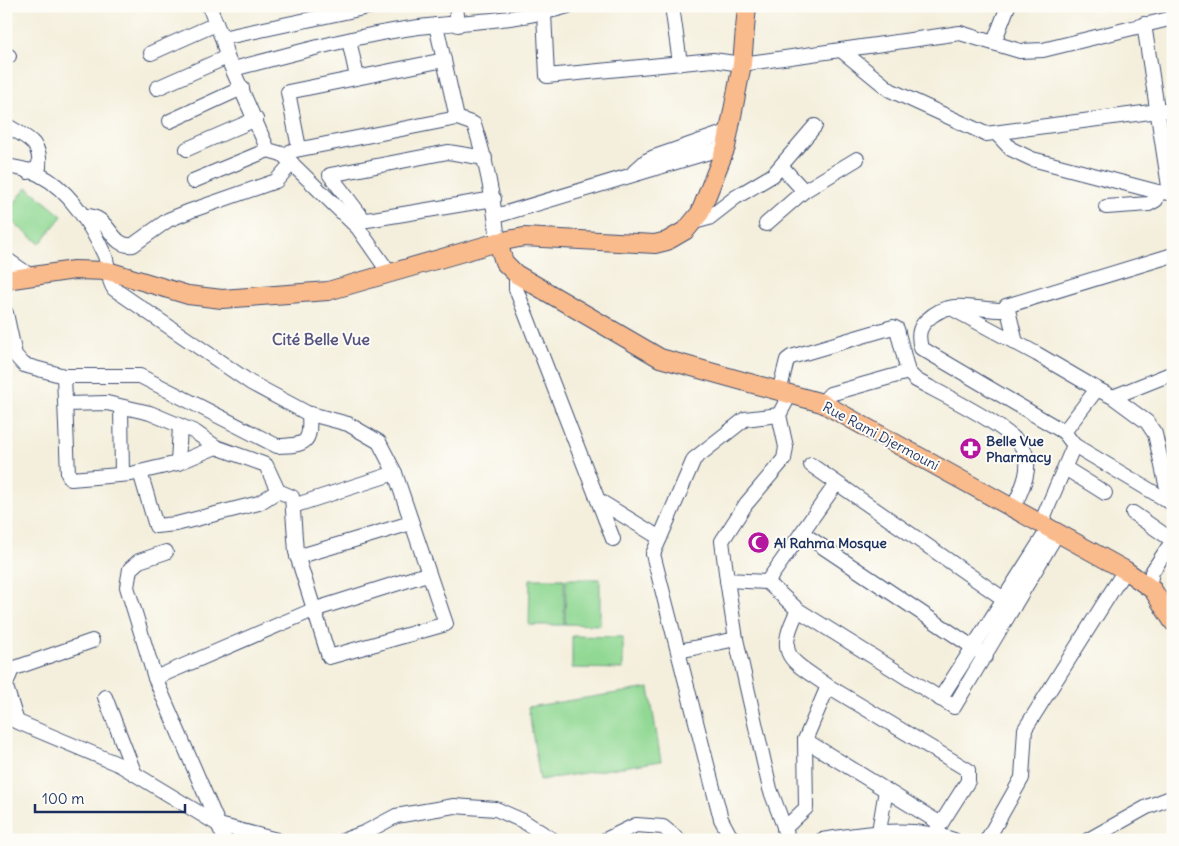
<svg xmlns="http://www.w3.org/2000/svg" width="1179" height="846" font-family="Delius,sans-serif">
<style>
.green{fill:#90d893;stroke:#568478}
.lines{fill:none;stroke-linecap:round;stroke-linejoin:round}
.minor-casing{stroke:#3c4c71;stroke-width:16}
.major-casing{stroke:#3c4c71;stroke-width:20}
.minor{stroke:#fff;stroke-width:14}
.major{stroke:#fabb8c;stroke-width:18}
.labels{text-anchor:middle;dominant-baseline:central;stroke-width:4;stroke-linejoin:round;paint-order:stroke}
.street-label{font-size:14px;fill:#1b2f5e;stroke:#fdfcf7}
.poi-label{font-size:14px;font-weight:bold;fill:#1b2f5e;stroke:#fdfcf7;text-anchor:start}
.quarter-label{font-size:16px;font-weight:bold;fill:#585580;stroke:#fdfcf7}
</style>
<rect width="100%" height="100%" fill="#fdfcf7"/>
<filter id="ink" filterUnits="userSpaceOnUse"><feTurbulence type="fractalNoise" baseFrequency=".02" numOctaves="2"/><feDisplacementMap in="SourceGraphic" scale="10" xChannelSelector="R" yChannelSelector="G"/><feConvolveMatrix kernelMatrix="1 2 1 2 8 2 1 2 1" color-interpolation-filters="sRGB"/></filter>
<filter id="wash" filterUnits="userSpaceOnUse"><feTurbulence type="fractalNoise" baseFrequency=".0096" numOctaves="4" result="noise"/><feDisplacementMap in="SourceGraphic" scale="20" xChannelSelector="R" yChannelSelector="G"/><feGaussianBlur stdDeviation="1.12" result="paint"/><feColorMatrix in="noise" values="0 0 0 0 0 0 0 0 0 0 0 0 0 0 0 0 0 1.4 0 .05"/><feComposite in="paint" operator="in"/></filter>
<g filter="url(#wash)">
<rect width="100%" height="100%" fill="#f4efdc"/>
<g class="green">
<polygon points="27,187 62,216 40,244 6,217 6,213"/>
<polygon points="530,579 564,579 564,625 529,625"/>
<polygon points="566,579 600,579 600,625 565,624"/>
<polygon points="572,636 623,637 623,669 572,668"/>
<polygon points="649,688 661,761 540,780 528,707"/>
</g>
</g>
<g filter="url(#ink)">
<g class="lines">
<defs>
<g id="minor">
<polyline points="209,6 222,38 227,57 268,150 282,154 358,228 390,274"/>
<polyline points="456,6 458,25"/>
<polyline points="672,6 680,63"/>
<polyline points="544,13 547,76 713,60 742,64 960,33 1020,51 1043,50 1173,18"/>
<polyline points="1144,24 1170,193"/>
<path d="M 436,25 L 457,118 L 474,124 C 487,163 494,201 498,242"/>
<polyline points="222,38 373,6"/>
<polyline points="349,40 357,77"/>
<polyline points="994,42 1008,6"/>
<polyline points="841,50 890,90 986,134 1173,109"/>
<polyline points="151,53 216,24"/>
<polyline points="6,57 9,56"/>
<path d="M 233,69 C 297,53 370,31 437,25 C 480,21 525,19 568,6"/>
<polyline points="157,88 227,57"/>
<polyline points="170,121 242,88"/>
<path d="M 6,125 C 25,137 42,141 39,167 L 28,172"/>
<polyline points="997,134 1011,149 1032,159 1158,192 1173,193"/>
<polyline points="299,148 288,92 444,60"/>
<polyline points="187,149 256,119"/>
<polyline points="291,151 457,118"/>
<path d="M 6,166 C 17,168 31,170 40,175 C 70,190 92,227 105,256 C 109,267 107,279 114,289 L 251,383 L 307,413 L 348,424 L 379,442 L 395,473 L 446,624 L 329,657 L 296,552 L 292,497 L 278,491 L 266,465 L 216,447 L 195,432 L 150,413 L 107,403 L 66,404"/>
<polyline points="634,172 646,161 654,157 729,131"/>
<polyline points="193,181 268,150"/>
<polyline points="804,191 857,159"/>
<polyline points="1106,207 1149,204 1156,200 1158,192"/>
<path d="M 84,216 C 111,214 109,248 133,245 L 168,220 L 190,211 L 276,181 L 292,163"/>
<polyline points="496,216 726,147"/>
<polyline points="364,220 330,175 448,152 485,158"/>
<polyline points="355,222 494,199"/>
<polyline points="694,222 709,218 736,197 773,175 815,126"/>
<polyline points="766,224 804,191 782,167"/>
<path d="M 1173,255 L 1006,306 L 1008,310 C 977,312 952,296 927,320 C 918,328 918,337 921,348 L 1064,432 L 1097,389 L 1113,397 L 1147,422 L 1155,434 L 1166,484 L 1173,497"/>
<polyline points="6,259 31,276"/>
<polyline points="516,274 516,289 613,539"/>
<polyline points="953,309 1037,354 1097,389"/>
<polyline points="1008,310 1016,343"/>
<path d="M 6,313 L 15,355 L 24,365 L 64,376 L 140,376 L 277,446 C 306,445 311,444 309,414"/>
<polyline points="64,376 68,474 71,479 131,474 178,463 216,447"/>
<path d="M 779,392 L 787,360 L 791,357 L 893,327 L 897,329 L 908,372 L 916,380 C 939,393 1016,429 1025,452 C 1032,471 1021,490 1014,507"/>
<polyline points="1113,397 1173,373"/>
<polyline points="822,403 830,394 908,372"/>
<polyline points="121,407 122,474"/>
<polyline points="1064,432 1074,445 1173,504"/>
<polyline points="178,463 180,426"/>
<polyline points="811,465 1014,606"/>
<polyline points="1065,468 1105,493"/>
<polyline points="140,472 156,526 176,524 259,503 278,491"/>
<polyline points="598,500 660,538"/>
<polyline points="293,506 395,473"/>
<polyline points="1133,513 1172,540 1173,537"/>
<polyline points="1041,523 1074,445"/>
<polyline points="802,533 986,656"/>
<polyline points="297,557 411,523"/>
<polyline points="727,580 736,639 770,789 789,840"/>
<polyline points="767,582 836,484"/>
<polyline points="1149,587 1152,572 1173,540"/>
<polyline points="798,610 954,707 1058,532"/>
<polyline points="679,651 736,639"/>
<polyline points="155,678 127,587 130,569 139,561 166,552"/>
<polyline points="6,684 12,669 92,641"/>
<polyline points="828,686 968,770 968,781 935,833"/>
<polyline points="6,687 17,722"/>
<polyline points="105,697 134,772"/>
<polyline points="940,699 1049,528"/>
<polyline points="6,717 120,765 219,825 277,840"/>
<polyline points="805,740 941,824"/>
<path d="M 784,829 L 806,808 L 805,740 L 828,686 C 791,660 774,657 798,610 L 767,582 L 727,580 L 722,541 L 746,504 L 784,459 L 786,447 L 779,415 L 790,394"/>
<polyline points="879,831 886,790"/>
<polyline points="225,840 155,678 313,610 427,574"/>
<polyline points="344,840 366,832 396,816 454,806 496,809 523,821 553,840"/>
<polyline points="605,840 636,825 663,827 679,840"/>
<polyline points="737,840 730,836 721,819 653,554 694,459 745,419 779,415"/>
<path d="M 822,840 C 866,833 911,825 954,840"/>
<polyline points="987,840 1022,778 1025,729 1125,570"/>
<polyline points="1088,840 1147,807 1173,797"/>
</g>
<g id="major">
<polyline points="498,242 504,262 516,274 660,358 822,403 1125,570 1153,590 1173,622"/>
<polyline points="6,280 74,270 108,271 188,295 222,299 328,291 498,242 524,237 655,244 667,241 686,230 700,213 726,147 742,64 747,6"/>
</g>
</defs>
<use href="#minor" class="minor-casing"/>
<use href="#major" class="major-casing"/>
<use href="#minor" class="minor"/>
<use href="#major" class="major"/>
</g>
</g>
<defs>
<symbol id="pharmacy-disc" viewBox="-11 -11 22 22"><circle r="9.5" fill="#b5179e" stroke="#fdfcf7"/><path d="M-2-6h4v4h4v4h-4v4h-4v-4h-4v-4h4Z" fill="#fff"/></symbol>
<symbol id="mosque-disc" viewBox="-11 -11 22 22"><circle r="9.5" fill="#b5179e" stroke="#fdfcf7"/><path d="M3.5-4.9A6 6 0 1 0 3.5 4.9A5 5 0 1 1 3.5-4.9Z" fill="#fff"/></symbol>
</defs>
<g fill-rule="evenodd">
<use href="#pharmacy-disc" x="958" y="436" width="25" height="25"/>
<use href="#mosque-disc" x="746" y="530" width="25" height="25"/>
</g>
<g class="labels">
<g class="street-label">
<text transform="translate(881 436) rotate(28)">Rue Rami Djermouni</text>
</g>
<g class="poi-label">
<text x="986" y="441">Belle Vue<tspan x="986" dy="16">Pharmacy</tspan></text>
<text x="774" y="543">Al Rahma Mosque</text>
</g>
<g class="quarter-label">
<text x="321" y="339">Cité Belle Vue</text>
</g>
</g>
<rect width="1179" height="846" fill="none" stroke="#fdfcf7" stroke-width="25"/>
<path d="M35 804v8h150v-8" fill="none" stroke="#1b2f5e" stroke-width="2.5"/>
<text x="42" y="804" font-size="15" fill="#1b2f5e" stroke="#fdfcf7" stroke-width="4" paint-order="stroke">100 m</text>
</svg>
